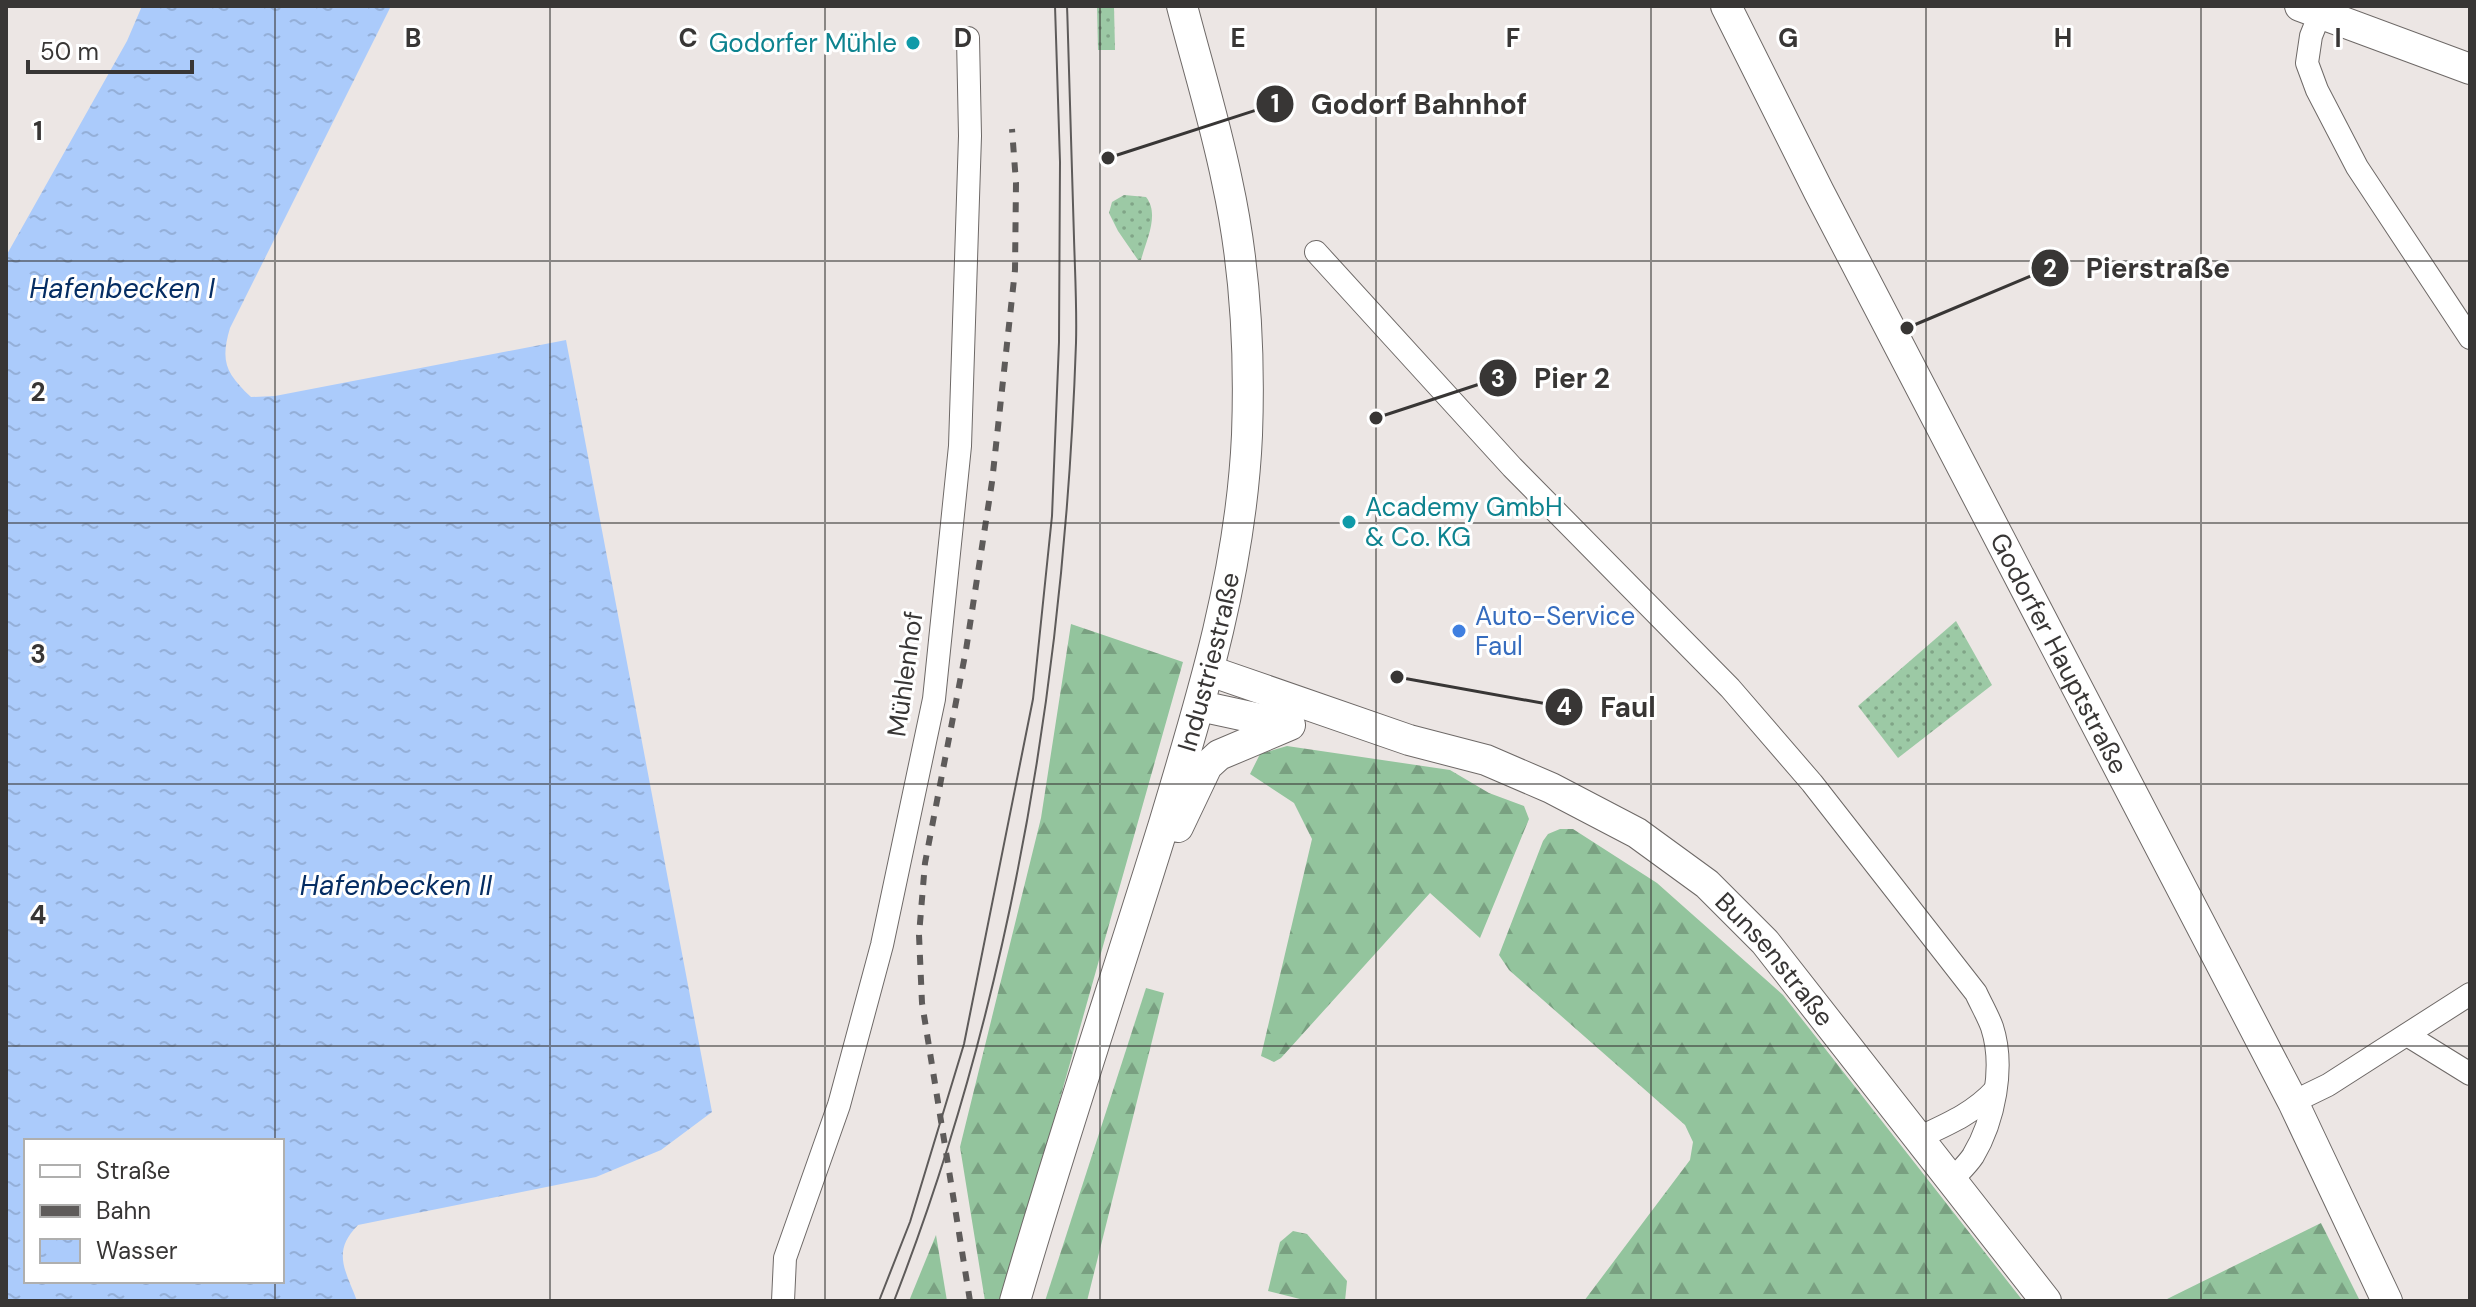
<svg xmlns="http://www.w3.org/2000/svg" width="2476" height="1307" font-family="'DM Sans',sans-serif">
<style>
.grass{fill:url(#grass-dots)}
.forest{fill:url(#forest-firs)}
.water{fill:url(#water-ripples);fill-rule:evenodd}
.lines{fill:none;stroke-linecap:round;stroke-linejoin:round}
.street-casing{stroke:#6e6967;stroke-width:24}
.secondary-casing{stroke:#6e6967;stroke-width:32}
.street{stroke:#fff;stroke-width:22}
.secondary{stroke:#fff;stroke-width:30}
.tram{stroke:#5e5b5a;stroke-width:2}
.rail{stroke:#5e5b5a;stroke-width:6;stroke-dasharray:10 10;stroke-linecap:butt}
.grid{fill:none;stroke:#383635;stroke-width:2;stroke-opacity:0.55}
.culture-dot{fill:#0f9aa8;stroke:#fff;stroke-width:3}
.shop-dot{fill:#3f7fe0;stroke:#fff;stroke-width:3}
.labels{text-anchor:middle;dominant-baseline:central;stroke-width:6;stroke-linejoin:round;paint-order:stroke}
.culture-label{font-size:26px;fill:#0d838f;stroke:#fff;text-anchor:end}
.shop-label{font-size:26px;fill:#366cbe;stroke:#fff;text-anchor:start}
.street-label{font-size:26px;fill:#383635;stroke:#fff}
.water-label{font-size:28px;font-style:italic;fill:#052d63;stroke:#fff}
.grid-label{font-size:26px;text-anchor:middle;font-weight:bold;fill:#383635;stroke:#fff;stroke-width:6;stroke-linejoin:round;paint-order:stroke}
.leader{fill:none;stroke:#383635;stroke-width:3}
.callout-dot{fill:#383635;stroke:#fff;stroke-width:3}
.mark-label{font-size:24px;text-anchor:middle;font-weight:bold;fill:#fff}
.callout-label{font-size:28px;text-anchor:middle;font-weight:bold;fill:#383635;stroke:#fff;stroke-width:6;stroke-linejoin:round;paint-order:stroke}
</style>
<defs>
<pattern id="grass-dots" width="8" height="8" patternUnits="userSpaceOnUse" patternTransform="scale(2)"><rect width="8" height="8" fill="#9cc9a5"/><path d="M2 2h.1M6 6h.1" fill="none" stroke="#80a487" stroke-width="1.8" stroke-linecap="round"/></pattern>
<pattern id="forest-firs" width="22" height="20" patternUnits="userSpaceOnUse" patternTransform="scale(2)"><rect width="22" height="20" fill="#93c49d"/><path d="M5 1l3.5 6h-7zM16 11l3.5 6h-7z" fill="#79a081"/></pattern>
<pattern id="water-ripples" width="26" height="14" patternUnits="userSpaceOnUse" patternTransform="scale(2)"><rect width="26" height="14" fill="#abcbfb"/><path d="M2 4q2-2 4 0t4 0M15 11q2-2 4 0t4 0" fill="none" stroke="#94afd8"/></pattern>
</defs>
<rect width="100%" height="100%" fill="#ece6e4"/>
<g class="grass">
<polygon points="1097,6 1114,6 1115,50 1098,50"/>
<path d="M 1124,195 L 1146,197 C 1160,214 1146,241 1141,260 L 1138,260 L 1118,231 L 1109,213 L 1112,202 Z"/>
<polygon points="1956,621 1992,685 1898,758 1858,706"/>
</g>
<g class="forest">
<polygon points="1071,624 1183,662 1003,1301 985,1301 960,1147 1041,818"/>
<polygon points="1287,746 1450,770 1489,793 1524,806 1529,819 1480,938 1430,893 1281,1058 1274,1062 1261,1056 1312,839 1294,803 1250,774 1260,754"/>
<polygon points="1560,829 1573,829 1657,883 1783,995 2023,1301 1584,1301 1690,1160 1693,1142 1685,1125 1509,970 1499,955 1543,841 1548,834"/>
<polygon points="1146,988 1164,993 1087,1301 1045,1301"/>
<polygon points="2321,1223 2360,1301 2163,1301"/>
<polygon points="1293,1231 1307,1234 1347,1281 1345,1301 1308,1301 1268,1291 1280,1242"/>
<polygon points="936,1235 947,1301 909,1301"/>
</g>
<path class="water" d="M 142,6 L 391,6 L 230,328 C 220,362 226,373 251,397 L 275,396 L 566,340 L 712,1112 L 661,1150 L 596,1177 L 358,1225 C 331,1252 346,1271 357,1301 L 6,1301 L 6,256 L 127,41 ZM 26,1141 L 282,1141 L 282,1281 L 26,1281 Z"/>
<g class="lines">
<defs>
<g id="street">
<polyline points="2323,6 2311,36 2307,63 2317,90 2357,167 2470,338"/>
<path d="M 1316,252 L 1512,467 L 1730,688 L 1812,783 L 1976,993 C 1981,1004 1988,1016 1992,1027 C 2005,1067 1994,1121 1973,1156 C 1967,1165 1959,1172 1952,1180"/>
<polyline points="2407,1035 2470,1074"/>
<polyline points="2293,1102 2328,1085 2470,994"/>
<path d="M 1920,1137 C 1948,1124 1974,1113 1995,1090"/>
<polyline points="783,1301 785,1258 839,1105 882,945 934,699 960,446 970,136 968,38"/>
</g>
<g id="secondary">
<path id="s1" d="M 1726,6 L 1819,192 L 2293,1102 L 2387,1301"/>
<polyline points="2300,6 2470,69"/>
<path id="s2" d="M 1210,671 L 1409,740 L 1486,760 L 1551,788 L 1637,833 L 1707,884 L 1765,942 L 2046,1301"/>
<polyline points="1200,706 1288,725"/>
<polyline points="1178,827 1207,766 1219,755 1290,725"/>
<path id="s3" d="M 1015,1301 C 1061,1142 1114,985 1163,827 C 1202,698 1241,571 1247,435 C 1250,352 1245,263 1227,181 C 1215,122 1197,64 1182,6"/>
</g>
</defs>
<use href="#street" class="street-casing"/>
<use href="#secondary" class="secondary-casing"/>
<use href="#street" class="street"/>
<use href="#secondary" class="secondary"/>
<g class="tram">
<polyline points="879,1301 910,1222 964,1044 1033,699 1052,516 1059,342 1060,162 1055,6"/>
<path d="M 894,1301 C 1012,998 1065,668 1076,343 C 1077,308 1075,273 1074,238 C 1072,160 1070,83 1067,6"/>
</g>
<polyline class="rail" points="970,1301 922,1003 919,935 925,863 966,650 992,482 1015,270 1016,183 1012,129"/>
</g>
<path class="grid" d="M 275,6 L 275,1141M 550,6 L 550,1301M 825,6 L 825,1301M 1100,6 L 1100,1301M 1376,6 L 1376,1301M 1651,6 L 1651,1301M 1926,6 L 1926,1301M 2201,6 L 2201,1301M 6,261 L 2470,261M 6,523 L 2470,523M 6,784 L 2470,784M 6,1046 L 2470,1046M 275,1281 L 275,1301"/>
<g class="culture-dot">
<circle cx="913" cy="43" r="8"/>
<circle cx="1349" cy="522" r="8"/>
</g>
<circle class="shop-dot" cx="1459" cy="631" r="8"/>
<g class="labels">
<g class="culture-label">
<text x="897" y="43">Godorfer Mühle</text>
<text x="1365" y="507" text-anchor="start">Academy GmbH<tspan x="1365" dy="30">&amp; Co. KG</tspan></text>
</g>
<g class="shop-label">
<text x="1475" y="616">Auto-Service<tspan x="1475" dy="30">Faul</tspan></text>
</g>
<g class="street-label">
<text stroke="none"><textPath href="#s1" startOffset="728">Godorfer Hauptstraße</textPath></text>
<text stroke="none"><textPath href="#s3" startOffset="668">Industriestraße</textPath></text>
<text transform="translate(905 674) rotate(-82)">Mühlenhof</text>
<text stroke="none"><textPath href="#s2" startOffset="646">Bunsenstraße</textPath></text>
</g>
<g class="water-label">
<text x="122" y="288">Hafenbecken I</text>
<text x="396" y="885">Hafenbecken II</text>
</g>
</g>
<g class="grid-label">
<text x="413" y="47">B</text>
<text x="688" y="47">C</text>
<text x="963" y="47">D</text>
<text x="1238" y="47">E</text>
<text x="1513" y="47">F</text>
<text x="1788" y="47">G</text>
<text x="2063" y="47">H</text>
<text x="2338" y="47">I</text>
<text x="38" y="140">1</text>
<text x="38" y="401">2</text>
<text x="38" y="663">3</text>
<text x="38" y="924">4</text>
</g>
<path class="leader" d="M1108 158L1275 104M1907 328L2050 268M1376 418L1498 378M1397 677L1564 707"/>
<g class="callout-dot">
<circle cx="1108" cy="158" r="8"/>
<circle cx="1907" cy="328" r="8"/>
<circle cx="1376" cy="418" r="8"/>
<circle cx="1397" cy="677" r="8"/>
<circle cx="1275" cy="104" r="20"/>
<circle cx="2050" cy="268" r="20"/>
<circle cx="1498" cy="378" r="20"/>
<circle cx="1564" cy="707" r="20"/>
</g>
<g class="mark-label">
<text x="1275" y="112">1</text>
<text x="2050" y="277">2</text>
<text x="1498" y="387">3</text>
<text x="1564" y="715">4</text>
</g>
<g class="callout-label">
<text x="1419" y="114">Godorf Bahnhof</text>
<text x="2158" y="278">Pierstraße</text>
<text x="1572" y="388">Pier 2</text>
<text x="1628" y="717">Faul</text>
</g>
<rect width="2476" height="1307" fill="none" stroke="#383635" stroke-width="16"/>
<rect x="24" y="1139" width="260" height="144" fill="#ffffff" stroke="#afafae" stroke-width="2"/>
<rect x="40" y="1165" width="40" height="12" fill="#ffffff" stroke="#afafae" stroke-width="2"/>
<text x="96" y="1179" font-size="24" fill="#383635">Straße</text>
<rect x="40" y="1205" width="40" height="12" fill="#5e5b5a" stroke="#afafae" stroke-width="2"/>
<text x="96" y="1219" font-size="24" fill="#383635">Bahn</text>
<rect x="40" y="1239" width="40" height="24" fill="url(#water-ripples)" stroke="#afafae" stroke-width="2"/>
<text x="96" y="1259" font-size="24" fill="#383635">Wasser</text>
<path d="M28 60v12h164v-12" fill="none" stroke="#383635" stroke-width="4"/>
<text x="40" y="60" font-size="24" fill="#383635" stroke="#ffffff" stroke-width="6" paint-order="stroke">50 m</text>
</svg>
